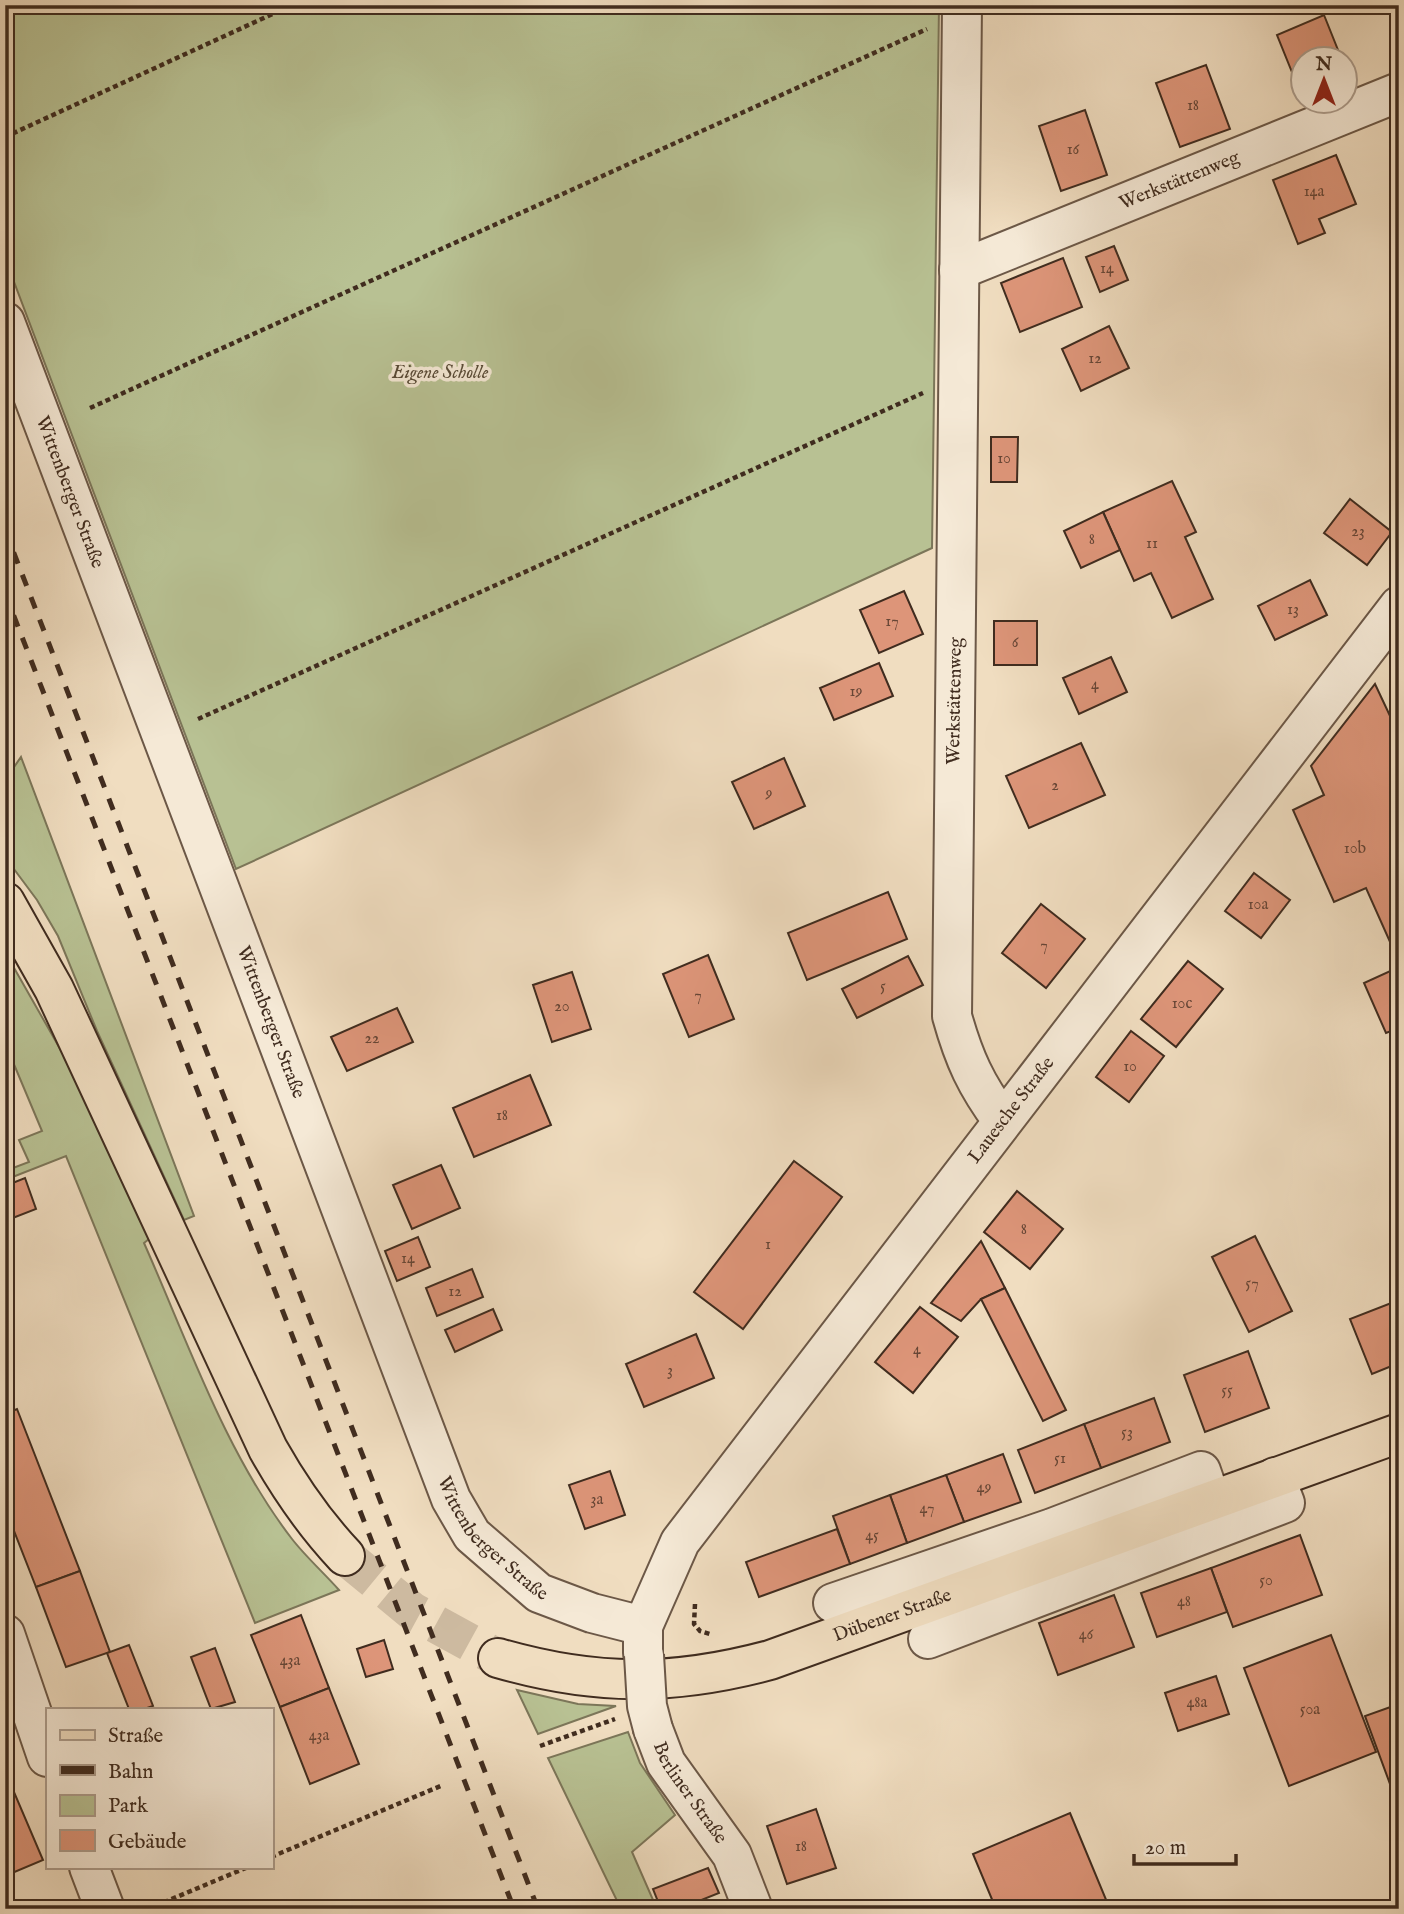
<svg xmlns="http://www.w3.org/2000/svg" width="1404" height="1914" font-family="'IM FELL English',serif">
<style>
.green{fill:#b8c193;stroke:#7c7659;stroke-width:2}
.building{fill:#dd9579;stroke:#402c1f;stroke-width:2}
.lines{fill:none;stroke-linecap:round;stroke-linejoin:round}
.major-tunnel{stroke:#cdbaa0;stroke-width:38;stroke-dasharray:38 19;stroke-linecap:butt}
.minor-casing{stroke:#6c5847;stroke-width:42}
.major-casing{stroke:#402c1f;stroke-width:42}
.path{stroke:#402c1f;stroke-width:4.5;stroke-dasharray:5 3.5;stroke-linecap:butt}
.minor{stroke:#f5e9d6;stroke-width:38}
.major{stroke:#f0ddc0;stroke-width:38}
.rail{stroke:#402c1f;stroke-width:5;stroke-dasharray:12 12;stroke-linecap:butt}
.minor-bridge-casing{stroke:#6c5847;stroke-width:42;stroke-linecap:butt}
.minor-bridge{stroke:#f5e9d6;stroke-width:38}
.labels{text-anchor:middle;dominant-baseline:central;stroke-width:7;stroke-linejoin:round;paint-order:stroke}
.number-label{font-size:16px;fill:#674636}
.street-label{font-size:19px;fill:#402c1f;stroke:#f5e9d6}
.park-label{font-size:19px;font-style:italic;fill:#584a36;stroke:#f5e9d6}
</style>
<rect width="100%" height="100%" fill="#f0ddc0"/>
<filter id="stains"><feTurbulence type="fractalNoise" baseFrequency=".00286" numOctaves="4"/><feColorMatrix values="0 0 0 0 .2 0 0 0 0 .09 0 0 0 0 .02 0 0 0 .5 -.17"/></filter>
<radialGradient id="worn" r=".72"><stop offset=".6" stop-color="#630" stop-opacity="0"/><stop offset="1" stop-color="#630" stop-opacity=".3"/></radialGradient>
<g class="green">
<polygon points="5,5 939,5 932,548 236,869 5,258"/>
<polygon points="21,757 194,1216 184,1220 97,1031 58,936 37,900 5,857 5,780"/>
<path d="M 5,952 L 63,1054 L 149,1239 L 144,1243 C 188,1342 225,1452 292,1539 C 306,1557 324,1573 339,1590 L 255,1623 L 66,1156 L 5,1180 L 5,1171 L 29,1162 L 19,1140 L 42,1131 L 5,1043 Z"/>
<polygon points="517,1690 578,1704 616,1706 538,1734"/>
<polygon points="628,1732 640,1763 675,1815 632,1852 657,1909 621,1909 548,1758"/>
</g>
<g class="building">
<polygon points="1386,5 1399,5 1399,34"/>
<polygon points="1324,15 1342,60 1302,60 1302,97 1277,35"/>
<polygon points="1206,65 1230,129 1180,147 1156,83"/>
<polygon points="1085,110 1107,175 1061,191 1039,126"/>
<polygon points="1336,155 1356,204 1319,219 1325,233 1298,244 1273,180"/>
<polygon points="1114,246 1128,280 1100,292 1086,257"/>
<polygon points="1063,258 1082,307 1020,332 1001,283"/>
<polygon points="1109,326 1129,368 1081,391 1062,349"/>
<polygon points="991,437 1018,437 1017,482 991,482"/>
<polygon points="1172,481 1196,532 1185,537 1213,599 1172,618 1151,573 1134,581 1103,512"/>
<polygon points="1350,499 1392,532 1367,565 1324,533"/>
<polygon points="1103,512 1120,550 1081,568 1064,531"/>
<polygon points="1310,580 1327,615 1275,640 1258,606"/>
<polygon points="904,591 923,634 879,653 860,610"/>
<rect x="994" y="621" width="43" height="44"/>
<polygon points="1111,657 1127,692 1079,714 1063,678"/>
<polygon points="879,663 893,696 834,720 820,688"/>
<polygon points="1375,684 1399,735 1399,962 1366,888 1334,902 1293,810 1324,795 1311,766"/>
<polygon points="1081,743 1105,795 1029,828 1006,776"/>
<polygon points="784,758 805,806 754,829 732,782"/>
<polygon points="1254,873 1290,900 1261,938 1225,911"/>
<polygon points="888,892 907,939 807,980 788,933"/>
<polygon points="1041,904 1085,939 1046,988 1002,953"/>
<polygon points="708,955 734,1019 689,1037 663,974"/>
<polygon points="908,956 923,985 857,1018 842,989"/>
<polygon points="1188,961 1223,989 1176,1047 1141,1019"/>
<polygon points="1399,967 1399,1028 1386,1033 1364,983"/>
<polygon points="572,972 591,1029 552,1042 533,985"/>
<polygon points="397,1008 413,1042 347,1071 331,1037"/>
<polygon points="1131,1031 1164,1056 1129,1102 1096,1077"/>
<polygon points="530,1075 551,1125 474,1157 453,1108"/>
<polygon points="794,1161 842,1197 743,1329 694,1292"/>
<polygon points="441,1165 460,1208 412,1229 393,1185"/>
<polygon points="25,1178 36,1209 5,1221 5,1186"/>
<polygon points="1017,1191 1063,1229 1030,1269 984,1232"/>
<polygon points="1255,1236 1292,1311 1249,1332 1212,1257"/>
<polygon points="418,1237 430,1267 397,1281 385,1251"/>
<polygon points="981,1241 1005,1288 981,1299 961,1321 931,1303"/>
<polygon points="472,1269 483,1297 437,1316 426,1288"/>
<polygon points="1005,1288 1066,1410 1043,1421 981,1299"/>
<polygon points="1399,1300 1399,1363 1372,1374 1350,1319"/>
<polygon points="920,1307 958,1337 913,1393 875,1362"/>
<polygon points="493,1309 502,1330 455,1352 445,1330"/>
<polygon points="696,1334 714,1378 644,1407 626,1364"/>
<polygon points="1248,1351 1269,1408 1205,1432 1184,1375"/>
<polygon points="1154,1398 1170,1442 1101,1468 1084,1424"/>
<polygon points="17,1409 80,1571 36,1587 5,1508 5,1414"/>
<polygon points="1084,1424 1101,1468 1035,1493 1018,1450"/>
<polygon points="1003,1454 1021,1502 964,1522 946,1475"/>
<polygon points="610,1471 625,1515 585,1529 569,1485"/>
<polygon points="946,1475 964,1522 907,1543 890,1495"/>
<polygon points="890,1495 907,1543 850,1564 833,1516"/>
<polygon points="837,1529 850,1564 759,1597 746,1562"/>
<polygon points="1300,1535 1322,1595 1233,1627 1211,1568"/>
<polygon points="1211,1568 1227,1612 1157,1637 1141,1593"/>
<polygon points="80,1571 110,1652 66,1667 36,1587"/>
<polygon points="1114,1595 1134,1647 1058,1675 1039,1623"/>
<polygon points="301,1615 329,1688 280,1707 251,1635"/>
<polygon points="1331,1635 1376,1752 1289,1786 1244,1668"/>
<polygon points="384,1640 393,1669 366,1677 357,1649"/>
<polygon points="129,1645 153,1706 144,1709 129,1709 107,1653"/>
<polygon points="215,1648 235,1702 211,1709 191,1657"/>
<polygon points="1216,1676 1229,1714 1178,1731 1165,1693"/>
<polygon points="329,1688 359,1764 310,1784 280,1707"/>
<polygon points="1399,1704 1399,1802 1397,1803 1365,1716"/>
<polygon points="5,1771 43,1860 5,1876"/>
<polygon points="816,1809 836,1868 787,1884 767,1826"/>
<polygon points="1070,1813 1107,1902 1092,1909 996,1909 973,1854"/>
<polygon points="708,1868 719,1893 679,1909 661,1909 653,1889"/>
</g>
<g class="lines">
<polyline class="major-tunnel" points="345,1556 412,1611 498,1658"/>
<defs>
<g id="minor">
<path d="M 962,5 L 952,1016 C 964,1059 976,1085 1002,1120"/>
<path id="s1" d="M 959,270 L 1399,92"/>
<path id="s2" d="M 5,322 L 451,1499 L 472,1535 L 539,1593 L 592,1613 L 643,1626"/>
<polyline points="833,1603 1052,1528 1201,1471 1211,1500"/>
<polyline points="5,1634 47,1757"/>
<polyline points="928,1639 1285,1503 1275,1477"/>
<path id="s3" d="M 643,1653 L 643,1626 L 680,1542 L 1399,606"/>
<path id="s4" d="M 653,1729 L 666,1763 L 732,1855 L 753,1909"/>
<polyline points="89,1867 105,1909"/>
</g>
<g id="major">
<path d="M 5,902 L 54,989 L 268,1449 C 290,1488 314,1523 345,1556"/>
<path id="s5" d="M 498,1658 C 595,1686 673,1686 770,1660 L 1399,1433"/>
</g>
</defs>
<use href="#minor" class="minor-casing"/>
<use href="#major" class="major-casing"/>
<g class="path">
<polyline points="5,137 292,5"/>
<polyline points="90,408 927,29"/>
<polyline points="198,719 923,393"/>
<polyline points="695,1604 694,1624 700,1631 710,1634"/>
<polyline points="540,1746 615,1719"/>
<polyline points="271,1857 443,1785"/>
<polyline points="148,1909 248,1867"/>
</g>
<use href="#minor" class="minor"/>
<use href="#major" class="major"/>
<g class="rail">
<polyline points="5,530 538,1909"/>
<polyline points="5,593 514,1909"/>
</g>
<defs>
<polyline id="minor-bridge" points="644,1655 647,1706 653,1729"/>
</defs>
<use href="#minor-bridge" class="minor-bridge-casing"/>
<use href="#minor-bridge" class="minor-bridge"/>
</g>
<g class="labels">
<g class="number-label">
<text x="1193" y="106">18</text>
<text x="1073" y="150">16</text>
<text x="1314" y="192">14a</text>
<text x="1107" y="269">14</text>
<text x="1095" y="359">12</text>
<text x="1004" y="459">10</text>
<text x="1358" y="532">23</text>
<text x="1092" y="540">8</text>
<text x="1152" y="544">11</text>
<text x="1293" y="610">13</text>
<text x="892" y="622">17</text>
<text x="1015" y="643">6</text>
<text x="1095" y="685">4</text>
<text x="856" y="692">19</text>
<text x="1055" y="786">2</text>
<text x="769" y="794">9</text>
<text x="1355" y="849">10b</text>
<text x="1258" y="905">10a</text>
<text x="1044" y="946">7</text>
<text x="883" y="987">5</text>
<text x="698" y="996">7</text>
<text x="1182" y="1004">10c</text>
<text x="562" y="1007">20</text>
<text x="372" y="1039">22</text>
<text x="1130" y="1067">10</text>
<text x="502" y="1116">18</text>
<text x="1024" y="1230">8</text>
<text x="768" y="1245">1</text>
<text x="408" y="1259">14</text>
<text x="1252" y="1284">57</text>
<text x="455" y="1292">12</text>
<text x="917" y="1350">4</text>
<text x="670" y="1371">3</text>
<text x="1227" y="1391">55</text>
<text x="1127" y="1433">53</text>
<text x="1060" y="1459">51</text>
<text x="984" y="1488">49</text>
<text x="597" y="1500">3a</text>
<text x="927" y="1509">47</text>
<text x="872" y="1536">45</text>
<text x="1266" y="1581">50</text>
<text x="1184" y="1602">48</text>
<text x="1086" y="1635">46</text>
<text x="290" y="1661">43a</text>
<text x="1197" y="1703">48a</text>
<text x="1310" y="1710">50a</text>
<text x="319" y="1736">43a</text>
<text x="801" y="1847">18</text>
</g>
<g class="street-label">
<text stroke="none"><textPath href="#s1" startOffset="238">Werkstättenweg</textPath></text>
<text stroke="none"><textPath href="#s2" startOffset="182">Wittenberger Straße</textPath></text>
<text transform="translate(955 701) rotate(-89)">Werkstättenweg</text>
<text stroke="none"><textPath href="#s2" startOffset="749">Wittenberger Straße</textPath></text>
<text stroke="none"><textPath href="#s3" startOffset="663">Lauesche Straße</textPath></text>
<text stroke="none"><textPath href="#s2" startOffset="1316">Wittenberger Straße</textPath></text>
<text stroke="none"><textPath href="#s5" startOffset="406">Dübener Straße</textPath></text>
<text stroke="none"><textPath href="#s4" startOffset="74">Berliner Straße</textPath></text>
</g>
<g class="park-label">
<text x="440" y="373">Eigene Scholle</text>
</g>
</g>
<rect width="1404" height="1914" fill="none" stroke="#f0ddc0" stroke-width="28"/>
<rect x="7" y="7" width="1390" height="1900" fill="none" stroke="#402c1f" stroke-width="3.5"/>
<rect x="14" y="14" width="1376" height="1886" fill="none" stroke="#402c1f" stroke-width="2"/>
<rect x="46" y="1708" width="228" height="161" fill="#f5e9d6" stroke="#ad9d8d" stroke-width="2"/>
<rect x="60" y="1730" width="35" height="10" fill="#f0ddc0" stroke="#ad9d8d" stroke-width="2"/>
<text x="108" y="1742" font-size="21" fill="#402c1f">Straße</text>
<rect x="60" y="1765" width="35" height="10" fill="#402c1f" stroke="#ad9d8d" stroke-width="2"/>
<text x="108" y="1778" font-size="21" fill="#402c1f">Bahn</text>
<rect x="60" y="1795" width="35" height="21" fill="#b8c193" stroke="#ad9d8d" stroke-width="2"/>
<text x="108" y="1812" font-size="21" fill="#402c1f">Park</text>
<rect x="60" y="1830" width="35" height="21" fill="#dd9579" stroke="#ad9d8d" stroke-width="2"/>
<text x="108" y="1848" font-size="21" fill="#402c1f">Gebäude</text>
<g transform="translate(1324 80)"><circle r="33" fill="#f5e9d6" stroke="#ad9d8d" stroke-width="2"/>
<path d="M0-5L12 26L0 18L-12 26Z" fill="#8f2418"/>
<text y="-10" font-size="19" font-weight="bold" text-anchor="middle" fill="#402c1f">N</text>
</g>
<path d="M1134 1854v10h102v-10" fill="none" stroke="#402c1f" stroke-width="3.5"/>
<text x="1145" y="1854" font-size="21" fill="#402c1f" stroke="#f5e9d6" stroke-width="5" paint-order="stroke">20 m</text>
<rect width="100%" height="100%" filter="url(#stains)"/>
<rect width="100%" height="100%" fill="url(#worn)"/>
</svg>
